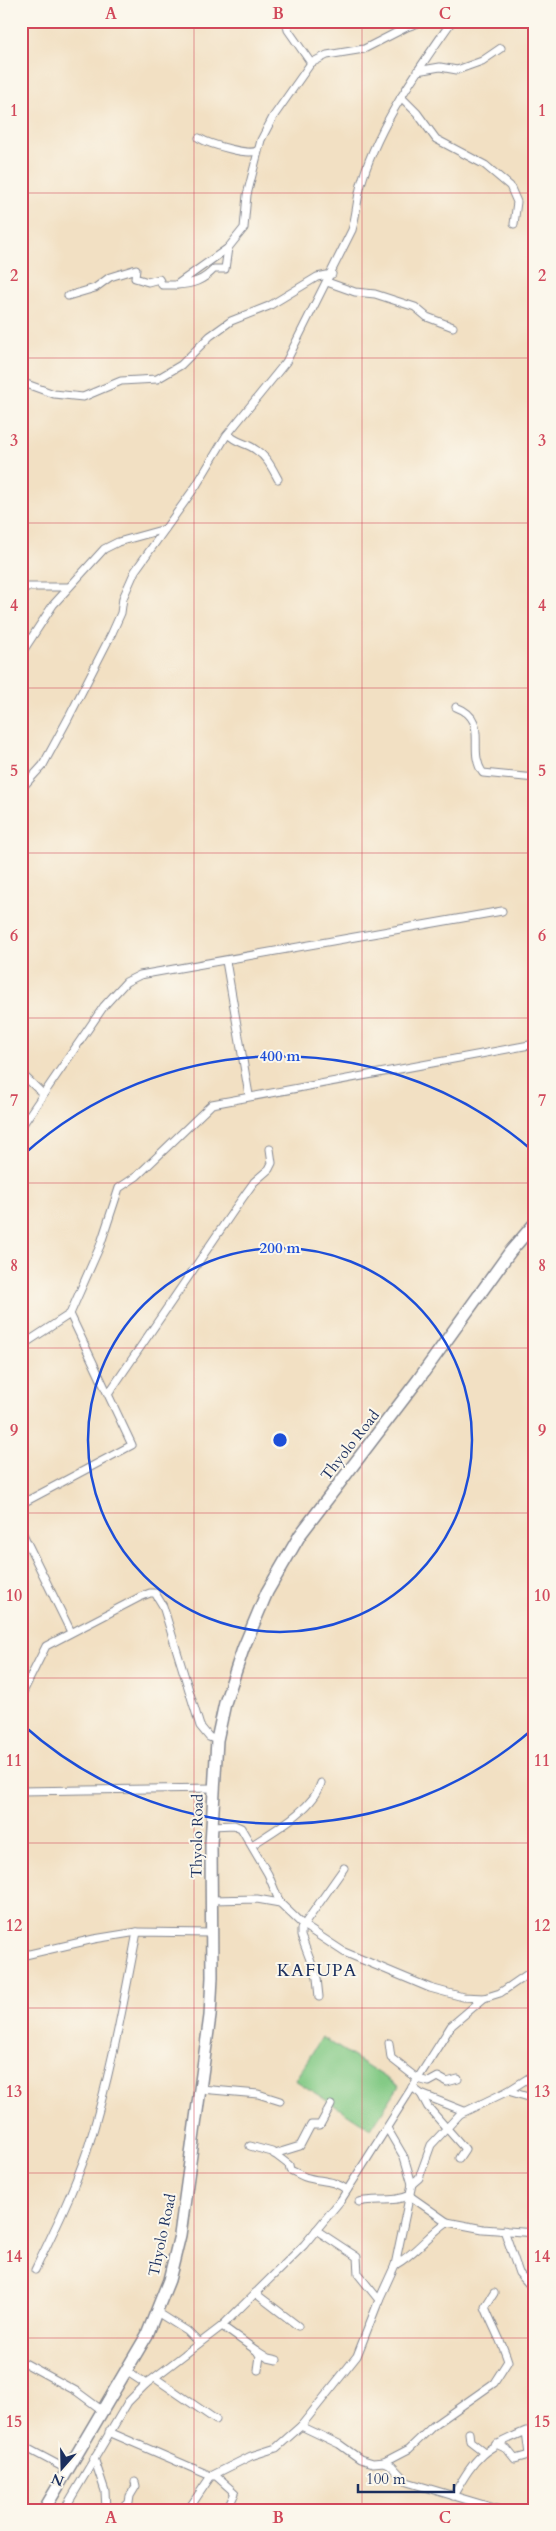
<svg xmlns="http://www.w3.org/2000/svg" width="556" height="2531" font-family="Cardo,serif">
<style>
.grass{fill:#84ca86;stroke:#507c72}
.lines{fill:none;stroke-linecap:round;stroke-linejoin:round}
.minor-casing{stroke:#868890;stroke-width:9}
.trunk-casing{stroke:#868890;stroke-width:14}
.minor{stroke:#fff;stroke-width:7}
.trunk{stroke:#fff;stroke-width:11}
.grid{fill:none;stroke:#d1495b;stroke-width:1;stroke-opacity:0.55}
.ring{fill:none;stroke:#1d4ed8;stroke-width:2.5}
.labels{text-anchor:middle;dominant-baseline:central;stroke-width:4;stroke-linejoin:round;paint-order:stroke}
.street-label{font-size:15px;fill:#1b2f5e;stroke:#fbf7ec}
.quarter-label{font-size:18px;letter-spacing:1px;fill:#1b2f5e;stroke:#fbf7ec}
.centre{fill:#1d4ed8;stroke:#fbf7ec;stroke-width:2.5}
.ring-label{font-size:15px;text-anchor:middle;font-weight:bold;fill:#1d4ed8;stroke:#fbf7ec;stroke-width:4;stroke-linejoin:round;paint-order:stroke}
.neatline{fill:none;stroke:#d1495b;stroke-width:2}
.grid-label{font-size:16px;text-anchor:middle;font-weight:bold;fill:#d1495b}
</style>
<rect width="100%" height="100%" fill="#fbf7ec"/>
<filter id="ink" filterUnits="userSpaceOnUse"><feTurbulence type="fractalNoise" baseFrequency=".02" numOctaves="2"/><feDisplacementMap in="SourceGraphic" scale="10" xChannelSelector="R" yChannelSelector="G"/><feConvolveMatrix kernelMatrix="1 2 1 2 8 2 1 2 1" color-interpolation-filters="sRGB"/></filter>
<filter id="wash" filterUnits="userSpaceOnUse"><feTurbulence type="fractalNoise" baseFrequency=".0096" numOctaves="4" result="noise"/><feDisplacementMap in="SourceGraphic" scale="20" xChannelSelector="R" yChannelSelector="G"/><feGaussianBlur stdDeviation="1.12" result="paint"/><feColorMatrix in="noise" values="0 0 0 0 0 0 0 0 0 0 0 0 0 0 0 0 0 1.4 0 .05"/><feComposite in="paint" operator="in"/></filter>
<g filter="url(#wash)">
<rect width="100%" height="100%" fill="#f2e0c3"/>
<polygon class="grass" points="322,2037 399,2086 371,2129 295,2080"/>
</g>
<g filter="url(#ink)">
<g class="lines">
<defs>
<g id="minor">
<polyline points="199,21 272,21"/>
<polyline points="286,21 288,30 311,63"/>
<polyline points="417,71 440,67 457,70 482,61 501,48"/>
<polyline points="401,97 417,113 436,139 485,165 510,186 517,202 514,224"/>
<path d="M 199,138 C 209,144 251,157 258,150"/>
<polyline points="327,282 355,292 375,294 415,307 427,317 453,327"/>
<path d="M 177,285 C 192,284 203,281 214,269 L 225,269 L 228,248"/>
<polyline points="68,296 95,288 110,277 136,269 135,278 148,282 159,279 162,285 176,285 228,248 244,228 247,195 261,140 273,117 311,63 327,55 364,49 407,27 424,21"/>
<polyline points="21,382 54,394 83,397 121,381 157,379 181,365 210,336 231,321 269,306 317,277 332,274"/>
<path d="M 228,434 C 236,443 247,443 256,450 C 267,457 272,468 278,479"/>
<polyline points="21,587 68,587"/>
<polyline points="21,654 53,605 104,549 118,542 165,529"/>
<path d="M 456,707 C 491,720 466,750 483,773 L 535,778"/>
<path d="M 21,789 L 43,765 L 69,717 L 112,633 L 121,613 L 123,598 L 135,571 L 196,486 L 226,436 L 286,362 L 352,230 C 357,213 357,195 363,178 C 380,123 419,68 452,21"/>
<polyline points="226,961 249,1095"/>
<polyline points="21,1073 43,1094"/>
<polyline points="21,1127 104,1006 126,982 140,975 502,911"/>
<polyline points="21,1346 70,1314 100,1246 119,1188 137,1176 212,1104 535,1044"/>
<polyline points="109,1393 234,1210 254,1182 269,1169 272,1163 270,1149"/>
<polyline points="21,1504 132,1445 70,1314"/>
<polyline points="21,1530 71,1632"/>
<polyline points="21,1696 46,1646 140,1597 150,1593 155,1593 163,1606 200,1726 209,1737 217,1740"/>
<polyline points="21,1791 213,1788"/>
<polyline points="212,1826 234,1825 241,1828 268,1874 280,1903"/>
<path d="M 252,1845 C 273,1831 314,1809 321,1783"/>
<polyline points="212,1900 257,1899 280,1903 303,1925 344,1952 430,1988 463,1997 484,1998 500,1993 535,1969"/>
<polyline points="21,1956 94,1939 137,1932 211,1933"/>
<polyline points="319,1997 317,1978 301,1936 301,1929 344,1868"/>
<polyline points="389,2043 391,2058 418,2079 429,2082 438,2077 447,2082 458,2079"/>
<polyline points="412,2087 421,2094 428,2107 465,2149 459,2158"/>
<polyline points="201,2089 258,2094 280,2101"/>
<polyline points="508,2091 535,2099"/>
<polyline points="421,2094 464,2111"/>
<path d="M 250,2146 L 272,2152 L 289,2165 L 290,2170 C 295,2172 300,2175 305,2177 C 320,2182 333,2179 347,2190"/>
<polyline points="274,2154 300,2146 311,2125 320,2125 331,2105"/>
<polyline points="412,2184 419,2178 431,2145 460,2114 508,2091 535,2074"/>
<polyline points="410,2196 447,2222"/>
<path d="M 359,2202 C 376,2198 395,2203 410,2195"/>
<polyline points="504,2230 519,2273 535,2291"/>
<path d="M 395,2265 C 415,2254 428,2235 447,2222 L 483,2229 L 535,2233"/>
<path d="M 35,2270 C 54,2231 73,2192 87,2151 C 110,2079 123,2006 137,1932"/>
<polyline points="255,2293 298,2326"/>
<polyline points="379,2300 395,2265 412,2184 404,2157 387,2128"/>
<polyline points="157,2312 187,2331 199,2343"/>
<polyline points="222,2326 257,2351 260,2356 258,2370"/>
<polyline points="257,2351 268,2358 277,2360"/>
<polyline points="21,2361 76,2391 103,2411"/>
<polyline points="126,2371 146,2384"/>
<polyline points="155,2378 216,2420"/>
<path d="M 301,2426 L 339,2444 L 360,2459 L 373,2463 L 384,2462 L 409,2449 L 433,2426 L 494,2383 L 508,2361 C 502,2342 492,2325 485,2307 L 494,2293"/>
<polyline points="109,2432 211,2476 216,2476 235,2493 227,2510"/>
<polyline points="469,2433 470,2441 483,2451"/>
<polyline points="21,2445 68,2470"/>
<polyline points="94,2458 105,2491 106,2510"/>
<polyline points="384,2462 392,2466 407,2482 501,2510"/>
<path d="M 453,2496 C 477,2454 482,2450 526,2431 L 529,2455 L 515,2459 L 507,2449 L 496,2444"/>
<polyline points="64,2510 128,2402 146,2384 222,2326 304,2245 341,2200 451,2026 484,1998"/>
<polyline points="121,2510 129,2503 130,2496 136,2486 135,2482"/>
<polyline points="188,2510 211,2476 251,2456 276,2448 301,2426 357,2356 379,2300 358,2274 357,2257 316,2230"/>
</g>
<polyline id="trunk" points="44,2510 147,2335 169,2280 180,2235 210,2016 212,1977 211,1844 217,1740 225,1703 243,1649 267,1592 300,1535 418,1380 510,1252 535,1223"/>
</defs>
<use href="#minor" class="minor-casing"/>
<use href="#trunk" class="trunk-casing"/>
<use href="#minor" class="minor"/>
<use href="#trunk" class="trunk"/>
</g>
</g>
<path class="grid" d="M 194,21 L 194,2510M 362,21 L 362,2510M 21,193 L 535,193M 21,358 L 535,358M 21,523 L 535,523M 21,688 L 535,688M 21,853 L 535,853M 21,1018 L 535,1018M 21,1183 L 535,1183M 21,1348 L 535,1348M 21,1513 L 535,1513M 21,1678 L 535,1678M 21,1843 L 535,1843M 21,2008 L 535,2008M 21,2173 L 535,2173M 21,2338 L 535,2338"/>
<g class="ring">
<circle cx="280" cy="1440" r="192"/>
<path d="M534 1728A384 384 0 0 1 23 1725M23 1155A384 384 0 0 1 534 1152"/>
</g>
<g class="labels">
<g class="street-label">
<text transform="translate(350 1445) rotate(-52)">Thyolo Road</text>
<text transform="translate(197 1836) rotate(-89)">Thyolo Road</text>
<text transform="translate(162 2235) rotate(-78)">Thyolo Road</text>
</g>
<g class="quarter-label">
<text x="317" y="1970">KAFUPA</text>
</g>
</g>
<circle cx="280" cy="1440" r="8" class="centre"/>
<g class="ring-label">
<text x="280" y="1061">400 m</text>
<text x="280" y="1253">200 m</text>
</g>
<rect width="556" height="2531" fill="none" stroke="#fbf7ec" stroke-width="55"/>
<g transform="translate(62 2468) rotate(200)" stroke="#fbf7ec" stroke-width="4" paint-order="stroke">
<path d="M0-4L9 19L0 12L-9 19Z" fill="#1b2f5e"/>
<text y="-8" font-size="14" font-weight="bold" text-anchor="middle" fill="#1b2f5e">N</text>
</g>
<path d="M358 2484v8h96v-8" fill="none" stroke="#1b2f5e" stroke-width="2.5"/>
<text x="366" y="2484" font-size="15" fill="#1b2f5e" stroke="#fbf7ec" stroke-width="4" paint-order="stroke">100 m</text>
<rect x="28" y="28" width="500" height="2476" class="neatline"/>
<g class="grid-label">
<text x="111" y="19">A</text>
<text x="278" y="19">B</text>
<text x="445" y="19">C</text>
<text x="14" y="116">1</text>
<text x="542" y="116">1</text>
<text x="14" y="281">2</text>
<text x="542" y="281">2</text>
<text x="14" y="446">3</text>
<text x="542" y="446">3</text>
<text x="14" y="611">4</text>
<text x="542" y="611">4</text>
<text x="14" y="776">5</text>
<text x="542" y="776">5</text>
<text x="14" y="941">6</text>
<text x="542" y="941">6</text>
<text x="14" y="1106">7</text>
<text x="542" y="1106">7</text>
<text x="14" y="1271">8</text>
<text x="542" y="1271">8</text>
<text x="14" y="1436">9</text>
<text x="542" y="1436">9</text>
<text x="14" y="1601">10</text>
<text x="542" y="1601">10</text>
<text x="14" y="1766">11</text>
<text x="542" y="1766">11</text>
<text x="14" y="1931">12</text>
<text x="542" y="1931">12</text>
<text x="14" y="2097">13</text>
<text x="542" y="2097">13</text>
<text x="14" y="2262">14</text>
<text x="542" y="2262">14</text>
<text x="14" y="2427">15</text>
<text x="542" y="2427">15</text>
<text x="111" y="2523">A</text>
<text x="278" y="2523">B</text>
<text x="445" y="2523">C</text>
</g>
</svg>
